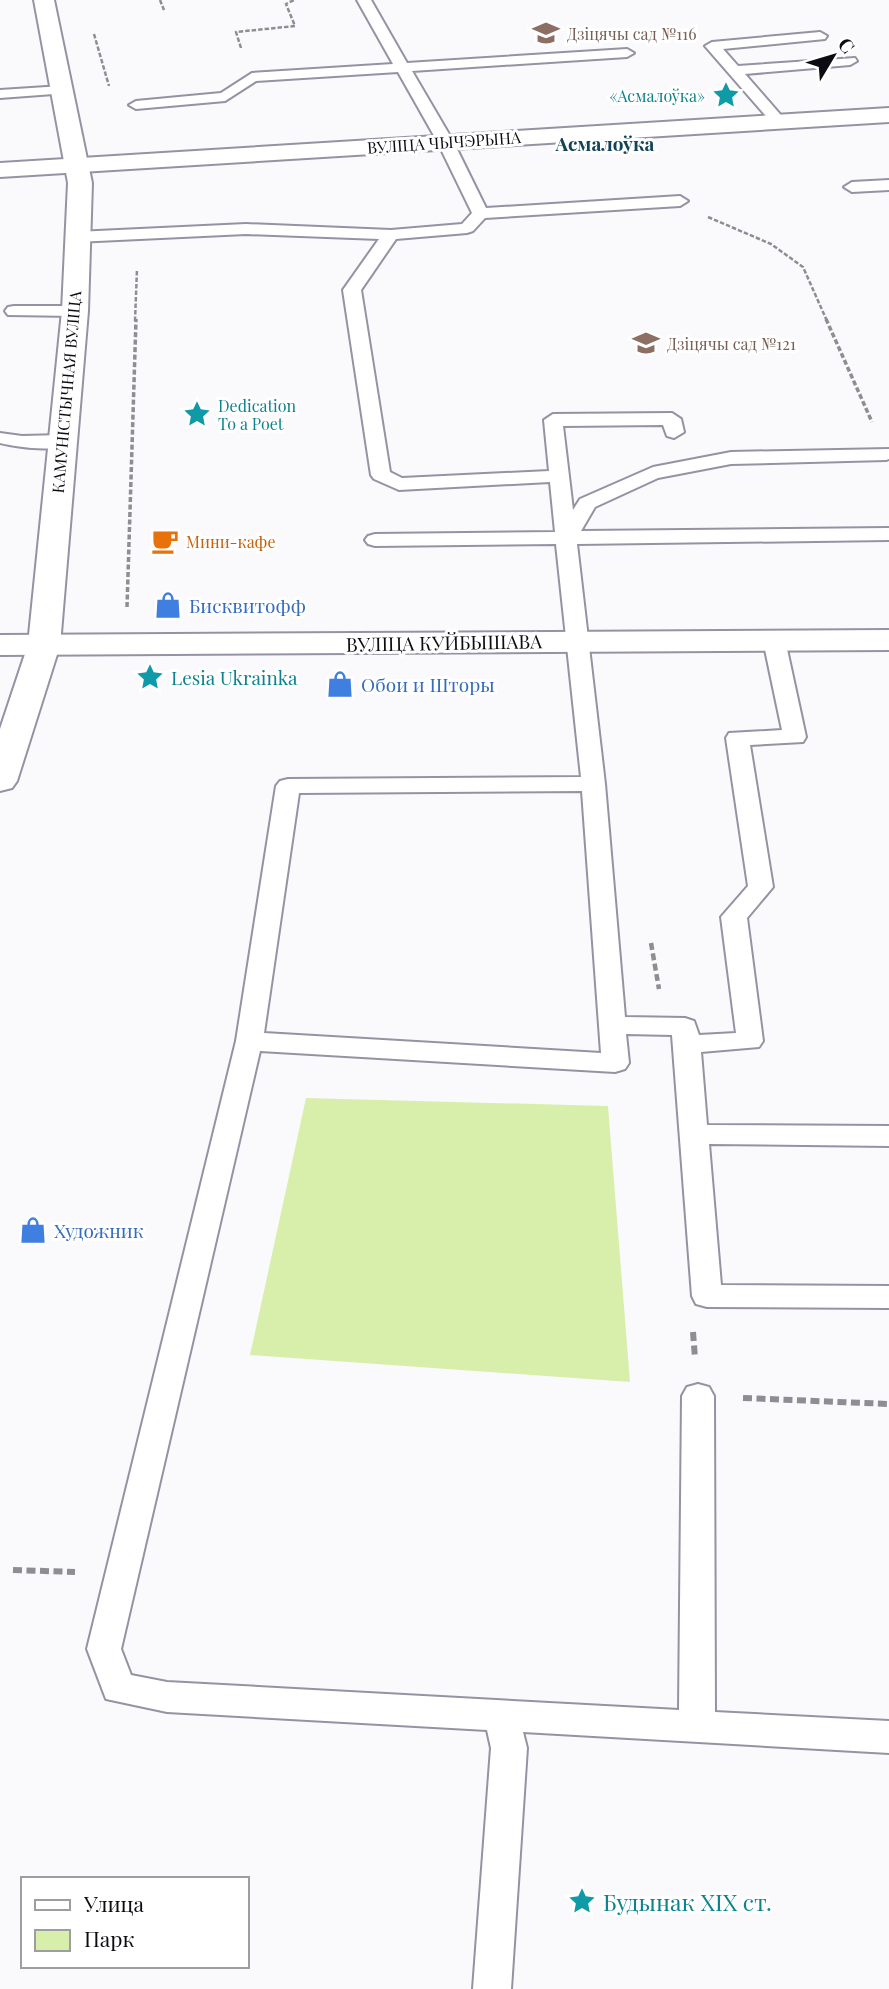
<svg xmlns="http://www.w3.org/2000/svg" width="889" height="1989" font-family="'Playfair Display',serif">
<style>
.green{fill:#d8efac}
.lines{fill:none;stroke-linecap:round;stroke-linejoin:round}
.service-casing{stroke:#9493a3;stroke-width:4}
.minor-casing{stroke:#9493a3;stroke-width:4}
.tertiary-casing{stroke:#9493a3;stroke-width:4}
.secondary-casing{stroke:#9493a3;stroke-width:4}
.path-far3{stroke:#8e8d92;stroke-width:2.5;stroke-dasharray:4.5 2;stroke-linecap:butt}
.path-far2{stroke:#8e8d92;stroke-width:3.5;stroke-dasharray:5 2.5;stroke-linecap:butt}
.path-far1{stroke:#8e8d92;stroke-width:4.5;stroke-dasharray:7 3.5;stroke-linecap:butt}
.path{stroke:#8e8d92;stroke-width:6;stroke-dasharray:9 4.5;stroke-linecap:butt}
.service{fill:#fff;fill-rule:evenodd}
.minor{fill:#fff;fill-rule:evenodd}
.tertiary{fill:#fff;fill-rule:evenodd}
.secondary{fill:#fff;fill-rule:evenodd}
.labels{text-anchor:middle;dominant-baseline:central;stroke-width:6;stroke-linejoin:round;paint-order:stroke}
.far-education-label{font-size:16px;fill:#785e54;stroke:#fff;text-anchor:start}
.far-culture-label{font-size:16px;fill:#0d838f;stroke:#fff;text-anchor:end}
.far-street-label{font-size:16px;fill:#0d0c12;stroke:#fff}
.far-food-label{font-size:16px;fill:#c56008;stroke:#fff;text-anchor:start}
.far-quarter-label{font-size:19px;font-weight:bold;fill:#124356;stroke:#fff}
.shop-label{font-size:19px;fill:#366cbe;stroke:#fff;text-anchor:start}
.street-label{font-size:19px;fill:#0d0c12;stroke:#fff}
.culture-label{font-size:19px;fill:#0d838f;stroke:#fff;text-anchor:start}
.near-culture-label{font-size:23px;fill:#0d838f;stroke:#fff;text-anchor:start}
</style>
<rect width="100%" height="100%" fill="#fafafd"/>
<polygon class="green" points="306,1098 608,1106 630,1382 250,1355"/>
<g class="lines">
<defs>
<g id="service">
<path d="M 357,0 L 371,0 L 407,63 L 627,49 L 634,53 L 627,57 L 412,71 L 453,141 L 486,208 L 680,196 L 688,201 L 680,206 L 485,218 L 473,231 L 467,233 L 396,239 L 361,290 L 390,472 L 402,478 L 549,471 L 544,420 L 553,414 L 672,413 L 681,419 L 684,432 L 674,438 L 667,436 L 663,425 L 563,426 L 573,510 L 580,499 L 653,467 L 731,452 L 889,449 L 889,459 L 886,460 L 731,464 L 658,478 L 595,507 L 581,531 L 889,528 L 889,540 L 577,544 L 605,784 L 625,1017 L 685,1018 L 694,1021 L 699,1035 L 736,1033 L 721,917 L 748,886 L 726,738 L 729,733 L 782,730 L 763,640 L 766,635 L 782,635 L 785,640 L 806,737 L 803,742 L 750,745 L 773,887 L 747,918 L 763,1041 L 759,1047 L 701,1052 L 707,1125 L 889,1126 L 889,1146 L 709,1144 L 721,1285 L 889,1286 L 889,1308 L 707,1307 L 696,1304 L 692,1296 L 672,1035 L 626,1034 L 629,1063 L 625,1069 L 615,1072 L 260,1051 L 121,1649 L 131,1675 L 167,1682 L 679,1710 L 682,1396 L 687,1387 L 698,1384 L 709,1387 L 714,1396 L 715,1712 L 889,1721 L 889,1753 L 523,1732 L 527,1748 L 511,1989 L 473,1989 L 491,1748 L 487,1730 L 167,1712 L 106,1699 L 87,1649 L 236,1041 L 276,786 L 280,781 L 288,779 L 581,777 L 556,544 L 375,546 L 368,544 L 365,540 L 368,536 L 375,534 L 555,532 L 550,482 L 399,490 L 374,479 L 371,475 L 343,290 L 379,239 L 246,234 L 76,242 L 68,237 L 76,232 L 246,224 L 391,230 L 462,224 L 472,213 L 437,141 L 398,72 L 256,81 L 225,101 L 136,109 L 129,105 L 136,101 L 221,93 L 252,73 L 393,64 ZM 582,791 L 601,1053 L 264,1033 L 299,793 Z"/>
<polygon points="820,32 827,36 825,39 723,49 738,66 855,58 857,61 850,65 745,74 786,121 778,126 773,124 705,46 712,42"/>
<polygon points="62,86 69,90 67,93 0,98 0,90"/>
<polygon points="889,180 889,190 852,192 844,187 852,182"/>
<polygon points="14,306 75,306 84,311 75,316 8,315 5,311 8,307"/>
<path d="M 0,433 L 22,436 L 62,435 L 72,441 C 61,454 16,447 0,443 Z"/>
</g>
<polygon id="minor" points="889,108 889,122 0,177 0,163"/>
<polygon id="tertiary" points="34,0 54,0 92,183 88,311 60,645 17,781 12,788 0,791 0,729 28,645 62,311 68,183"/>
<polygon id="secondary" points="889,630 889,650 0,655 0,635"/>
</defs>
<use href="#service" class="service-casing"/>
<use href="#minor" class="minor-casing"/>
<use href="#tertiary" class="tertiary-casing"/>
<use href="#secondary" class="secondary-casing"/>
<g class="path-far3">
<polyline points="160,0 164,10"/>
<polyline points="94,34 109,86"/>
<polyline points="241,48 236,32 295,26 286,4 294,0"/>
<polyline points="708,217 771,244 803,267 827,321"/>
<polyline points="135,321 137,269"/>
</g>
<g class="path-far2">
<polyline points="826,319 872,422"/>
<polyline points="127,607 136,319"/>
</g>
<polyline class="path-far1" points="651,943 659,989"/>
<g class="path">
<polyline points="693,1332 695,1358"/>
<polyline points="743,1398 889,1404"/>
<polyline points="13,1570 75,1572"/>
</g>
<use href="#service" class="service"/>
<use href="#minor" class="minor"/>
<use href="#tertiary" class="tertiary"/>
<use href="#secondary" class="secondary"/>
</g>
<defs>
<symbol id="school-bare" viewBox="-9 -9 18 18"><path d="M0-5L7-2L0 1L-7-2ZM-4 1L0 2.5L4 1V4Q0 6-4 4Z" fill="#8d6e63" stroke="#fff" stroke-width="2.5" paint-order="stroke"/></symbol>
<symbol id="sight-bare" viewBox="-9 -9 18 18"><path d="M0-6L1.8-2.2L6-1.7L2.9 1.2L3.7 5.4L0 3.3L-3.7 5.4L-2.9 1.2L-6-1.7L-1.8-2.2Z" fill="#0f9aa8" stroke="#fff" stroke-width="2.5" paint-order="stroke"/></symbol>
<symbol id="cafe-bare" viewBox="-9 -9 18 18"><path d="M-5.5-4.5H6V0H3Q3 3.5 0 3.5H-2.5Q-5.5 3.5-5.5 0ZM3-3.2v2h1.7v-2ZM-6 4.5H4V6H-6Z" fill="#e8710a" stroke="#fff" stroke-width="2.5" paint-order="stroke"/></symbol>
<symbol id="shop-bare" viewBox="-9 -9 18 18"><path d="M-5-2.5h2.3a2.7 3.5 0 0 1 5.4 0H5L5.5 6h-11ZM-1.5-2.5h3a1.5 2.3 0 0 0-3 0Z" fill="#3f7fe0" stroke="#fff" stroke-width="2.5" paint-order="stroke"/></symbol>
</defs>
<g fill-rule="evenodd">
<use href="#school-bare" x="527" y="14" width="38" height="38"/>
<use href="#sight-bare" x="707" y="76" width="38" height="38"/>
<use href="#school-bare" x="627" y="324" width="38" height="38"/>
<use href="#sight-bare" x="178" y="395" width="38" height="38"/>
<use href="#cafe-bare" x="146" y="522" width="38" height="38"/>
<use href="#shop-bare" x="149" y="586" width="38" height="38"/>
<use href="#sight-bare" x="131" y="658" width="38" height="38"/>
<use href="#shop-bare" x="321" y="665" width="38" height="38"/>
<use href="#shop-bare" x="14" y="1211" width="38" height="38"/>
<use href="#sight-bare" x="563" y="1882" width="38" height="38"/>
</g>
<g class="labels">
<g class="far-education-label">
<text x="567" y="33">Дзіцячы сад №116</text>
<text x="667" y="343">Дзіцячы сад №121</text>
</g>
<g class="far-culture-label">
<text x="705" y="95">«Асмалоўка»</text>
<text x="218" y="405" text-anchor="start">Dedication<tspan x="218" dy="18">To a Poet</tspan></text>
</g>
<g class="far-street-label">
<text transform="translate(444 142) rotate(-4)">ВУЛІЦА ЧЫЧЭРЫНА</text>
<text transform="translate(66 392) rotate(-85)">КАМУНІСТЫЧНАЯ ВУЛІЦА</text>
</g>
<g class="far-food-label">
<text x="186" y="541">Мини-кафе</text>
</g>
<g class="far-quarter-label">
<text x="605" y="143">Асмалоўка</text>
</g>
<g class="shop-label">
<text x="189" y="605">Бисквитофф</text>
<text x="361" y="684">Обои и Шторы</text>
<text x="54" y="1230">Художник</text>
</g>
<g class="street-label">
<text transform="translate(444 642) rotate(-1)">ВУЛІЦА КУЙБЫШАВА</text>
</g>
<g class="culture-label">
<text x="171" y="677">Lesia Ukrainka</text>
</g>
<g class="near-culture-label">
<text x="603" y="1901">Будынак XIX ст.</text>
</g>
</g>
<rect x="21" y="1877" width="228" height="91" fill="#ffffff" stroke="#9e9ea0" stroke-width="2"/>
<rect x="35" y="1900" width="35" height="10" fill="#ffffff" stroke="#9e9ea0" stroke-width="2"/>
<text x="84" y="1912" font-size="21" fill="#0d0c12">Улица</text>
<rect x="35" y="1930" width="35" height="21" fill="#d8efac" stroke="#9e9ea0" stroke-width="2"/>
<text x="84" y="1947" font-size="21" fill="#0d0c12">Парк</text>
<g transform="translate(833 56) rotate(52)" stroke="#ffffff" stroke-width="5" paint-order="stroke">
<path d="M0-5L12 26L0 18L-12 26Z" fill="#0d0c12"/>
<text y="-10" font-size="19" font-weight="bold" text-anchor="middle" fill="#0d0c12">С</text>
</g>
</svg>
